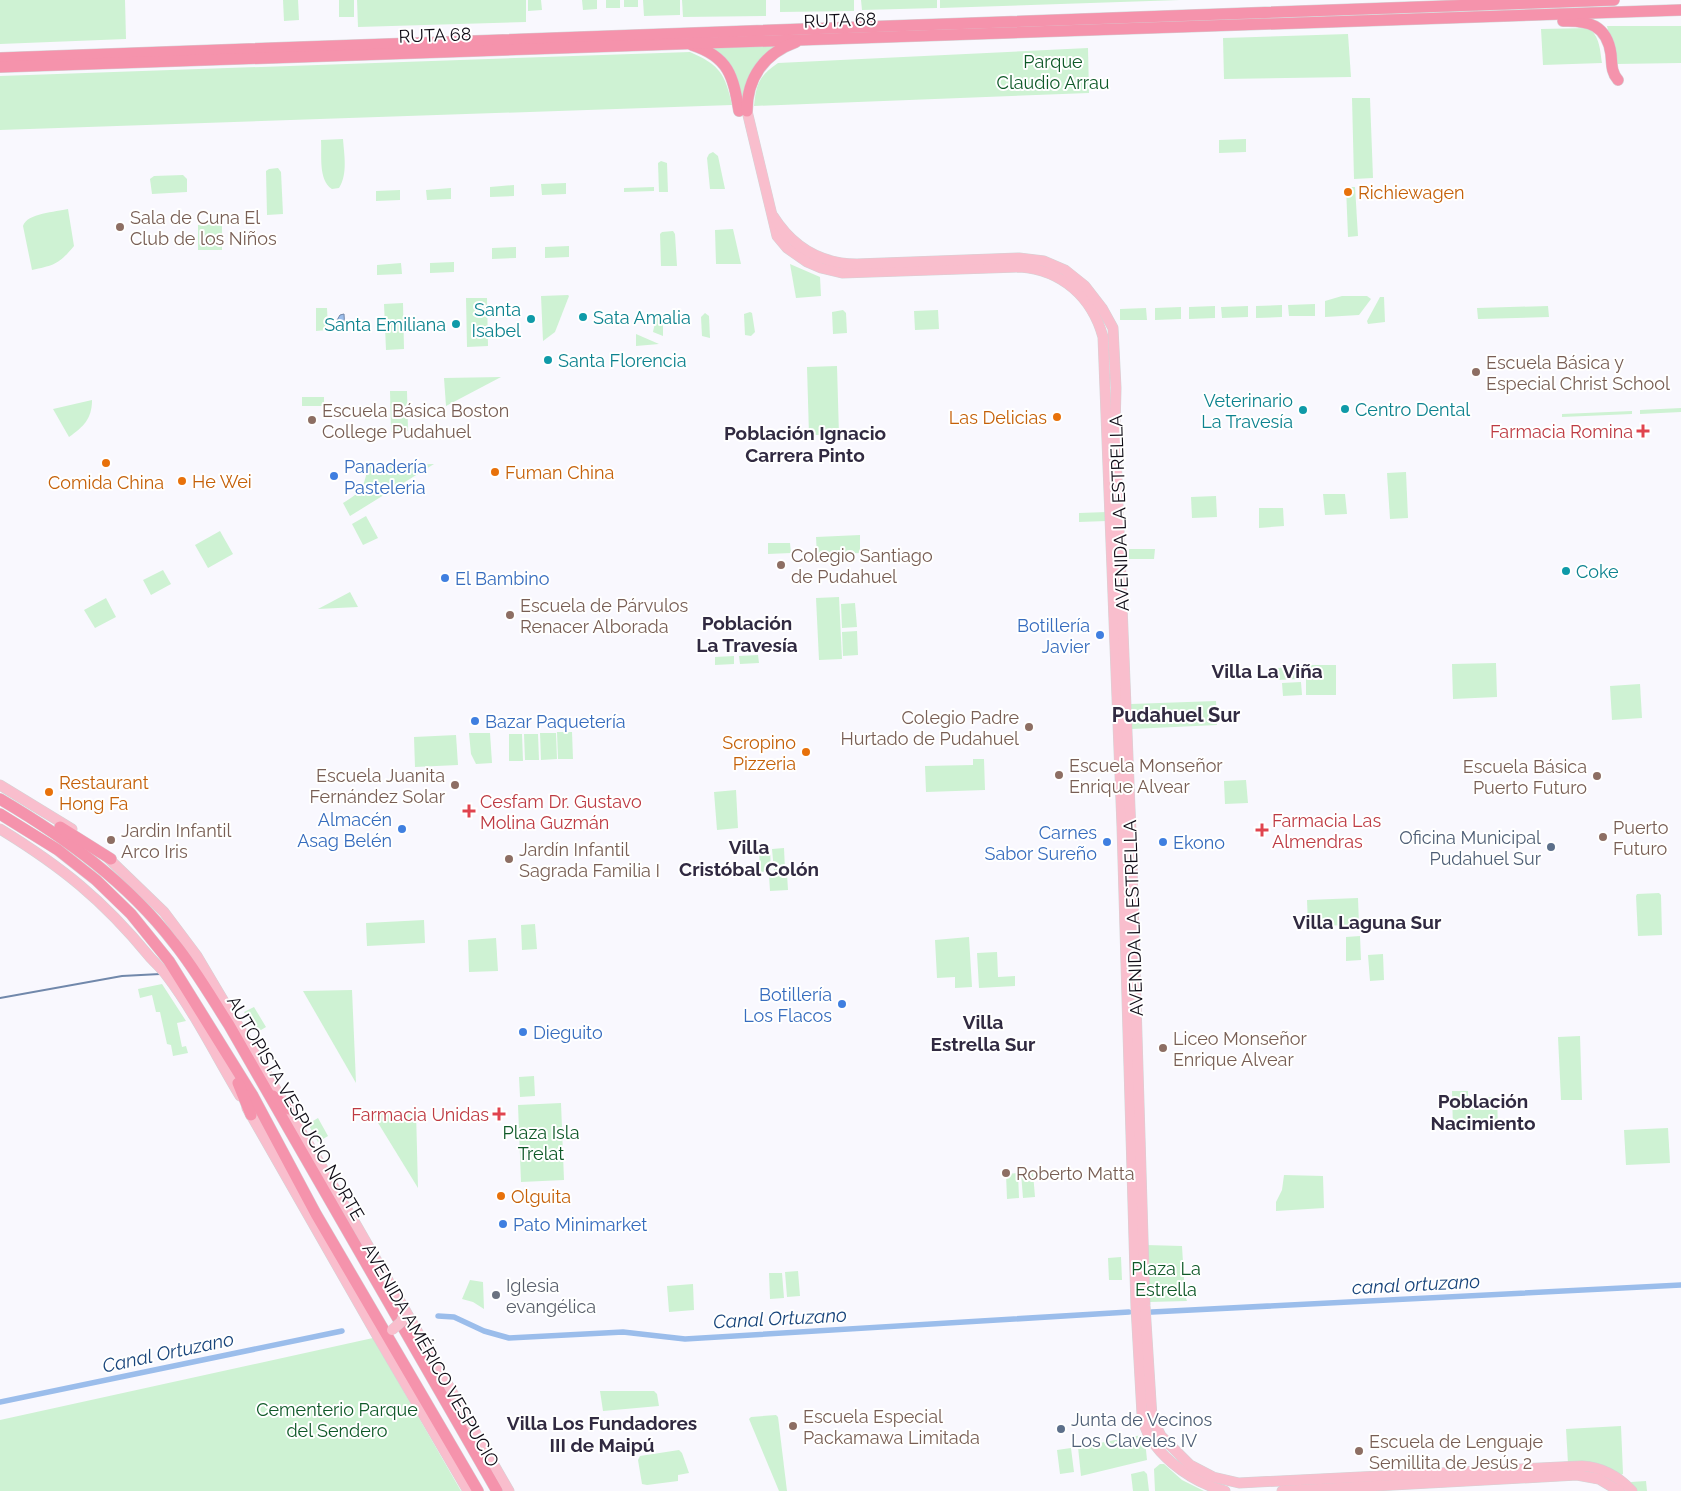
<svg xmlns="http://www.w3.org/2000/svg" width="1681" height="1491" font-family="Raleway,sans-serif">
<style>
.green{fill:#cef2d3}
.water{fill:#9bbdeb;stroke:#7188ab}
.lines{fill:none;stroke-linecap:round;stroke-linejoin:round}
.stream{stroke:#7188ab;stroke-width:2}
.canal{stroke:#9bbdeb;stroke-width:5.5}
.major-casing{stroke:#d4d3d5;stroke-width:11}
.highway-casing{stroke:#d4d3d5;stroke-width:12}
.major{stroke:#f9becd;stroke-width:10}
.highway{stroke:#f593ac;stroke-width:11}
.major-bridge-casing{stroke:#d4d3d5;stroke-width:11;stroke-linecap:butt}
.major-bridge{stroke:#f9becd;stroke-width:10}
.food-dot{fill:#e8710a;stroke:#fff;stroke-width:2}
.education-dot{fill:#8d6e63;stroke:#fff;stroke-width:2}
.culture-dot{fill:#0f9aa8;stroke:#fff;stroke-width:2}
.health-dot{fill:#e0444e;stroke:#fff;stroke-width:2}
.shop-dot{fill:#3f7fe0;stroke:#fff;stroke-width:2}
.service-dot{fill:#5c6f8a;stroke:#fff;stroke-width:2}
.worship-dot{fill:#6b7280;stroke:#fff;stroke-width:2}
.labels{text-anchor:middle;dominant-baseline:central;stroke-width:4;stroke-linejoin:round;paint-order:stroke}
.street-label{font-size:18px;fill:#0f0c16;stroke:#fff}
.park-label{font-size:18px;fill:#0f5928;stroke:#fff}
.food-label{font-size:18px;fill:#c56008;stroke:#fff;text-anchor:start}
.education-label{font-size:18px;fill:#785e54;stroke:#fff;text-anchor:start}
.culture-label{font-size:18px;fill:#0d838f;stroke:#fff;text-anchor:start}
.health-label{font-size:18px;fill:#be3a42;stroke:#fff;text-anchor:end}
.shop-label{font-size:18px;fill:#366cbe;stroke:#fff;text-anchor:start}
.service-label{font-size:18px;fill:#4e5e75;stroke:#fff;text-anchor:end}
.worship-label{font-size:18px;fill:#5b616d;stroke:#fff;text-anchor:start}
.neighbourhood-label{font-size:19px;font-weight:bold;fill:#312a41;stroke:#fff}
.water-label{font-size:19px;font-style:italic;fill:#17447b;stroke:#fff}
.quarter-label{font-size:20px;font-weight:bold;fill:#312a41;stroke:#fff}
</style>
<rect width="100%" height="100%" fill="#f9f8fe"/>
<g class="green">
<polygon points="0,0 125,0 126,39 0,44"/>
<polygon points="283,0 298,0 299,20 284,21"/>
<rect x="339" y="0" width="15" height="17"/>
<polygon points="357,0 526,0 526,22 358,27"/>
<polygon points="528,0 541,0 542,10 528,11"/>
<polygon points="582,0 597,0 597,9 583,10"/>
<rect x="606" y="0" width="14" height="8"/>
<rect x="624" y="0" width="14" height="7"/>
<polygon points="643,0 680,0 680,15 644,16"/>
<polygon points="682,0 766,0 766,16 683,17"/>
<polygon points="780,0 854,0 854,11 780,12"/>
<polygon points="861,0 937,0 937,8 862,10"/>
<polygon points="940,0 1180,0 940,8"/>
<polygon points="1607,26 1681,26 1681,63 1616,64"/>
<path d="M 1588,28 C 1600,36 1600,50 1602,63 L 1543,65 L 1541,29 Z"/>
<polygon points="1348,34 1351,77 1224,79 1223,38"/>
<polygon points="779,45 742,103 708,47"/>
<path d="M 1088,48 L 1089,93 L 754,106 C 756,84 759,76 778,63 Z"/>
<path d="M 690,52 C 720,65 725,74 732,105 L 0,130 L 0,76 Z"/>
<polygon points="1352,98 1370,98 1373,178 1354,179"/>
<path d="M 343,139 C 344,154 348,174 339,188 L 332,189 C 318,180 322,155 321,140 Z"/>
<polygon points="1246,139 1246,152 1219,153 1219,140"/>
<polygon points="713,152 718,156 725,189 710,189 707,158 709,154"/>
<polygon points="661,161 667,163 668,192 659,192 658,163"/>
<polygon points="278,168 281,172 283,214 267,215 266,171 269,169"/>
<polygon points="183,175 187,179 187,192 152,194 150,179 154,176"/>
<polygon points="566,183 566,194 542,195 541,184"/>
<polygon points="514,185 514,196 490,197 490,187"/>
<polygon points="654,187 654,191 624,192 624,188"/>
<polygon points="1346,187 1355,187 1358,236 1348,237"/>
<polygon points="451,188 451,199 427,200 426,190"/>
<polygon points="400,190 400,200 376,201 376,191"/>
<path d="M 68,209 L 74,246 C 59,264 55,265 32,270 L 23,226 C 27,213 56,212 68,209 Z"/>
<polygon points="222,224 222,250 198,250 198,225"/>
<polygon points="733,229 741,264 716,264 715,230"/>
<polygon points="673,231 675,234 677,266 661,266 660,234 662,232"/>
<polygon points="569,246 569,257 545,258 545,247"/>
<polygon points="516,247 516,258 492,259 492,248"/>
<polygon points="454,262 454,272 430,273 430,263"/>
<polygon points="401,263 402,274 377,275 377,265"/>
<polygon points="790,264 820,277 821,296 796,298"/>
<polygon points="568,295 569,296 555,332 543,341 541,296"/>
<polygon points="1342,296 1367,296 1371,299 1359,315 1325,317 1325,301"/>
<polygon points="1380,297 1384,297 1385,322 1368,324 1367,321"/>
<polygon points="466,298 487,298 488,346 467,347"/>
<polygon points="403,303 404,349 386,350 384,304"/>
<polygon points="1315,304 1315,316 1289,316 1288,305"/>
<polygon points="1282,305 1282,317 1256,318 1256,306"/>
<polygon points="1215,306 1215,318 1189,319 1189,307"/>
<polygon points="1248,306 1248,317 1222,318 1221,307"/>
<polygon points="1548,306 1549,317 1478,319 1477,308"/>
<polygon points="1181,307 1181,319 1155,320 1155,308"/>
<polygon points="316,308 327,308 328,330 316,331"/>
<polygon points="1146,308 1147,320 1120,320 1120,309"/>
<polygon points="843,310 846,313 847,333 833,334 832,312"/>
<polygon points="938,310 939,329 915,330 914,311"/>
<polygon points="750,312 752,313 755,332 751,336 745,335 744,314"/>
<polygon points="705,313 709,316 710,338 702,336 701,317"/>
<polygon points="661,315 663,318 663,336 653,332 656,318"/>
<polygon points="636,334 659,344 636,346"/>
<polygon points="837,366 839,435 809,435 807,367"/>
<polygon points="501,377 446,406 444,378"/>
<polygon points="390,391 407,391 408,431 391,432"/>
<rect x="302" y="397" width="22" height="9"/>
<path d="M 92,400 C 92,419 83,427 69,437 L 53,409 Z"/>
<polygon points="1681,408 1681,412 1640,414 1640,410"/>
<polygon points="1632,411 1632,414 1562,417 1562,414"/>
<path d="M 434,464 L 350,516 L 343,503 C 362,492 364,487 368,466 Z"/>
<polygon points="1406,472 1408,518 1390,519 1387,473"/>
<polygon points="1323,494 1345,494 1347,514 1325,515"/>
<polygon points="1216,496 1217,517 1192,518 1191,497"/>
<polygon points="1259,508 1283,508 1284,526 1259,528"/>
<polygon points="1107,512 1107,521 1079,522 1079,513"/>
<polygon points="366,516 378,538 363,545 352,524"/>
<polygon points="220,531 233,554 208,568 195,545"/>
<polygon points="860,535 860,553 817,555 816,537"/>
<polygon points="768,543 790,543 791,553 768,554"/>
<polygon points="1129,549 1155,549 1154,559 1129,559"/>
<polygon points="163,570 171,584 151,595 143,580"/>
<polygon points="350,592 358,607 318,609"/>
<polygon points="839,597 842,659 819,660 816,598"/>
<polygon points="106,598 116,617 95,628 84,610"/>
<polygon points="855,603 857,627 842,628 841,604"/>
<polygon points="857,631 858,655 843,656 842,632"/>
<polygon points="758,655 759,663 740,664 739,656"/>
<polygon points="734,656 734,664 715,665 715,657"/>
<polygon points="1496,663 1497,697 1453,699 1452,664"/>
<rect x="1306" y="665" width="30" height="30"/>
<polygon points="1299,667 1299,679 1277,680 1276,668"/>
<polygon points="1301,682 1302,695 1283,696 1282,683"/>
<polygon points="1640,684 1642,718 1612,720 1610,686"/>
<polygon points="1216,701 1217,725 1132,729 1131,704"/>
<polygon points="557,732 572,732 573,759 558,759"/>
<polygon points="490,733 492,763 476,764 471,754 469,733"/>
<polygon points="540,733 556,733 557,759 541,760"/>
<polygon points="509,734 522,734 523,761 509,761"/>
<polygon points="524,734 538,734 539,760 525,760"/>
<polygon points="456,735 458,765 415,767 414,737"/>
<polygon points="973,759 984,759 985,790 926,792 925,766 973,765"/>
<polygon points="1246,780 1248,803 1225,804 1224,781"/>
<polygon points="736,790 738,828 717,830 714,792"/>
<polygon points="770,848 771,871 760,872 759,849"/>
<polygon points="784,848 785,870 774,871 772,849"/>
<polygon points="787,874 788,890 770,891 769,875"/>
<polygon points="1659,893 1661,895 1662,935 1638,936 1636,896 1637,894"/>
<polygon points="1358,898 1359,925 1308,926 1307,900"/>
<polygon points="424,920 425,943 367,946 366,923"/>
<polygon points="535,924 537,949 522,950 521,925"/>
<polygon points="1360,936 1361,960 1346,961 1346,937"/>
<polygon points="969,937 972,987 955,988 955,977 937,978 935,940"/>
<polygon points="496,938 498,971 469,972 468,940"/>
<polygon points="997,952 998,977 1015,976 1015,986 979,988 977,953"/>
<polygon points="1383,954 1384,980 1370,981 1368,955"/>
<polygon points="162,984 186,1021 177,1023 182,1047 186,1046 188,1053 173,1056 171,1045 167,1044 160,1012 156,1012 152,995 140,998 138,989"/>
<polygon points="352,990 356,1083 303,991"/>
<polygon points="254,1007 266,1027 256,1033 244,1012"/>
<polygon points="1580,1036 1582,1100 1561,1100 1558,1037"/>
<polygon points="534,1076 535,1096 520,1097 519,1077"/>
<polygon points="1452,1091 1468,1091 1468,1099 1492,1097 1497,1098 1498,1127 1453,1129"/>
<polygon points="561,1103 564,1180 521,1182 518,1105"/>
<polygon points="416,1111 418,1188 372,1113"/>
<polygon points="318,1118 328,1136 318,1142 308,1124"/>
<polygon points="1668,1128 1670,1163 1626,1165 1624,1130"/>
<polygon points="1018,1173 1019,1198 1007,1199 1006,1174"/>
<polygon points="1021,1173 1033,1173 1035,1197 1023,1198"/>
<polygon points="1284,1175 1323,1176 1324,1208 1276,1211 1276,1202 1282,1190"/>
<polygon points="1146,1245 1182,1246 1185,1296 1187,1301 1149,1302"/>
<polygon points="1121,1257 1122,1280 1109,1280 1108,1258"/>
<polygon points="798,1271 800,1296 787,1297 785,1272"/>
<polygon points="769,1273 782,1273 784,1298 770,1299"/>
<polygon points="470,1280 483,1282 484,1309 473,1302 462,1299"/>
<polygon points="693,1284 694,1310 669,1312 667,1286"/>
<polygon points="373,1338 461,1491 0,1491 0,1420"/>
<polygon points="600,1391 654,1391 657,1394 659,1406 603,1411"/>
<polygon points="776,1415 778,1417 787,1491 779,1491 749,1419 751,1417"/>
<polygon points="1621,1426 1623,1474 1621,1475 1568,1463 1566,1429"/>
<polygon points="1142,1435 1145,1440 1147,1460 1081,1476 1078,1447"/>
<polygon points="1071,1448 1074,1472 1060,1474 1057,1450"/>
<polygon points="679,1450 682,1453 689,1473 678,1475 678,1481 647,1485 642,1484 638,1460 640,1456"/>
<polygon points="1160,1464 1164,1464 1182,1480 1204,1491 1155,1491 1154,1469"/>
<polygon points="1144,1471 1147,1474 1149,1491 1133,1491 1131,1474"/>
<polygon points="1646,1481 1647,1491 1635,1491 1632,1487 1631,1482"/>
</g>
<polygon class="water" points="344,314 345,331 340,331 336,322 340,315"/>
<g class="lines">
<polyline class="stream" points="0,998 122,976 160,974"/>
<g class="canal">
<polyline points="1152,1312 1681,1285"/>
<polyline points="438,1316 454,1317 484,1331 509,1338 623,1332 685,1339 1129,1312"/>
<polyline points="0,1402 342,1331"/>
</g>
<defs>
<g id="major">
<path d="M 747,111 L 777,236 L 787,248 L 807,262 L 821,268 L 842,273 L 1020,267 C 1062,270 1092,297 1103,337 L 1122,826 L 1136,1307 L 1142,1414 C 1146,1451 1191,1482 1225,1491"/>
<path d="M 773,216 C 792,246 819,264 857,264 L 1019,258 L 1044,261 L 1065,270 L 1085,286 L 1102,308 L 1113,328 L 1116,388 L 1115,428 L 1131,834 L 1145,1306 L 1152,1418 L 1161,1436 L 1190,1465 L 1213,1477 L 1239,1483 L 1582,1466 C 1602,1467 1618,1476 1632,1491"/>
<polyline points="0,785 72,829"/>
<path d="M 0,829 C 62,867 103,900 149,956 C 155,963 162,969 167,976 C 195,1013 216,1056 240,1096"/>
<polyline points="105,855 164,912 197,956 354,1221 509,1491"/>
<polyline points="247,1108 375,1332 468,1491"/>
<polyline points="1282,1491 1577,1475 1599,1479 1619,1491"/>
</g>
<g id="highway">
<path d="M 1563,21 C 1588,20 1607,25 1611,54 C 1612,64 1611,72 1618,80"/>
<path d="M 692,45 C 729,57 733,76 739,111"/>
<polyline points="0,58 1614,0"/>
<polyline points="0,67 1681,10"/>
<path d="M 747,111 C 747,77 765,53 796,42"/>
<path d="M 0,799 C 66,838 127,882 174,943 C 195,969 211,997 229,1025 L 497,1491"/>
<polyline points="0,814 58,850 96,880 131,914 169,961 253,1096 316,1214 478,1491"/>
<polyline points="60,827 111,859"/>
<polyline points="238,1083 251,1115"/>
<polyline points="273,1096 289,1109"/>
</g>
</defs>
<use href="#major" class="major-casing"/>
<use href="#highway" class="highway-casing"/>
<use href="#major" class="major"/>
<use href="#highway" class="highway"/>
<defs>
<polyline id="major-bridge" points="392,1330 401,1322 404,1316"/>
</defs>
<use href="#major-bridge" class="major-bridge-casing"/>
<use href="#major-bridge" class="major-bridge"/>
</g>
<g class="food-dot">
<circle cx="1348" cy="192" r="5"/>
<circle cx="1057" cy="417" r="5"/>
<circle cx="106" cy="463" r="5"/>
<circle cx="495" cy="472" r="5"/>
<circle cx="182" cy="481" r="5"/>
<circle cx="806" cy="752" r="5"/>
<circle cx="49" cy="792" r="5"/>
<circle cx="501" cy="1196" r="5"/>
</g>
<g class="education-dot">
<circle cx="120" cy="227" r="5"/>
<circle cx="1476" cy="372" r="5"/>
<circle cx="312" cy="420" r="5"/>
<circle cx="781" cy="565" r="5"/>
<circle cx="510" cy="615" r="5"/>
<circle cx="1029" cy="727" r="5"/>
<circle cx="1059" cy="775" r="5"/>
<circle cx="1597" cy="776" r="5"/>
<circle cx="455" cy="785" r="5"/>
<circle cx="1603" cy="837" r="5"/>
<circle cx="111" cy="840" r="5"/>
<circle cx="509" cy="859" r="5"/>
<circle cx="1163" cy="1048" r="5"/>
<circle cx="1006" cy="1173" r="5"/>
<circle cx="793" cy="1426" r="5"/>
<circle cx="1359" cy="1451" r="5"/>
</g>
<g class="culture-dot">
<circle cx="583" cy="317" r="5"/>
<circle cx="531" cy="319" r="5"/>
<circle cx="456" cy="324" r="5"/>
<circle cx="548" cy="360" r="5"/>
<circle cx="1345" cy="409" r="5"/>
<circle cx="1303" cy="410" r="5"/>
<circle cx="1566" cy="571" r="5"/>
</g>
<g class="health-dot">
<path d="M1640.5 423.5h5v5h5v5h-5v5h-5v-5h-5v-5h5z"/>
<path d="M466.5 803.5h5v5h5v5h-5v5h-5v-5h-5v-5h5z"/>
<path d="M1259.5 822.5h5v5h5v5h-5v5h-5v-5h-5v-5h5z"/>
<path d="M496.5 1106.5h5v5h5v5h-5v5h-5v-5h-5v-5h5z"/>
</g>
<g class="shop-dot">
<circle cx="334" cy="476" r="5"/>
<circle cx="445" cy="578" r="5"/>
<circle cx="1100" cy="635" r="5"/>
<circle cx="475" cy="721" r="5"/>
<circle cx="402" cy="829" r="5"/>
<circle cx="1107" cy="842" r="5"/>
<circle cx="1163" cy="842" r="5"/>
<circle cx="842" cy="1004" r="5"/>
<circle cx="523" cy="1032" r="5"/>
<circle cx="503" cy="1224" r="5"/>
</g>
<g class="service-dot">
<circle cx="1551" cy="847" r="5"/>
<circle cx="1061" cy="1429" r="5"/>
</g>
<circle class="worship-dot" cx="496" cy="1295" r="5"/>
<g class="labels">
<g class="street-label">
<text transform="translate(840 20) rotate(-2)">RUTA 68</text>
<text transform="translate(435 35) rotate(-2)">RUTA 68</text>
<text transform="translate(1119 513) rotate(-92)">AVENIDA LA ESTRELLA</text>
<text transform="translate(1133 918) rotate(-92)">AVENIDA LA ESTRELLA</text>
<text transform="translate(296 1108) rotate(60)">AUTOPISTA VESPUCIO NORTE</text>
<text transform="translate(431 1355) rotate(60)">AVENIDA AMÉRICO VESPUCIO</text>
</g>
<g class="park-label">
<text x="1053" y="61">Parque<tspan x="1053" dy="21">Claudio Arrau</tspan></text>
<text x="541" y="1132">Plaza Isla<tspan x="541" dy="21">Trelat</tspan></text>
<text x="1166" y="1268">Plaza La<tspan x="1166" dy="21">Estrella</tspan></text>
<text x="337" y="1409">Cementerio Parque<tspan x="337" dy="21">del Sendero</tspan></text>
</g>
<g class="food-label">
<text x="1358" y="192">Richiewagen</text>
<text x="1047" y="417" text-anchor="end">Las Delicias</text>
<text x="505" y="472">Fuman China</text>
<text x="192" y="481">He Wei</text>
<text x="106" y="482" text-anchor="middle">Comida China</text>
<text x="796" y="742" text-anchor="end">Scropino<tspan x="796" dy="21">Pizzeria</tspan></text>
<text x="59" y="782">Restaurant<tspan x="59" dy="21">Hong Fa</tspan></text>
<text x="511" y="1196">Olguita</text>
</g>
<g class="education-label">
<text x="130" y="217">Sala de Cuna El<tspan x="130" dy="21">Club de los Niños</tspan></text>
<text x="1486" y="362">Escuela Básica y<tspan x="1486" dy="21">Especial Christ School</tspan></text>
<text x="322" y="410">Escuela Básica Boston<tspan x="322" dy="21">College Pudahuel</tspan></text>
<text x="791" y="555">Colegio Santiago<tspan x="791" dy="21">de Pudahuel</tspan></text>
<text x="520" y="605">Escuela de Párvulos<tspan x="520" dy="21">Renacer Alborada</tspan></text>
<text x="1019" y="717" text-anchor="end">Colegio Padre<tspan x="1019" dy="21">Hurtado de Pudahuel</tspan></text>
<text x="1069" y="765">Escuela Monseñor<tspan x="1069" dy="21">Enrique Alvear</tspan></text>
<text x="1587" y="766" text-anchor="end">Escuela Básica<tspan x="1587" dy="21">Puerto Futuro</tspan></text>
<text x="445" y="775" text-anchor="end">Escuela Juanita<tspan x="445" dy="21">Fernández Solar</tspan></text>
<text x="1613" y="827">Puerto<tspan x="1613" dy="21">Futuro</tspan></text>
<text x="121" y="830">Jardin Infantil<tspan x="121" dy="21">Arco Iris</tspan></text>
<text x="519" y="849">Jardín Infantil<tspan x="519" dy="21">Sagrada Familia I</tspan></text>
<text x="1173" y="1038">Liceo Monseñor<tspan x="1173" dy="21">Enrique Alvear</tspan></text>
<text x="1016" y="1173">Roberto Matta</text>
<text x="803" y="1416">Escuela Especial<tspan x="803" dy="21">Packamawa Limitada</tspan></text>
<text x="1369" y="1441">Escuela de Lenguaje<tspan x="1369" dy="21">Semillita de Jesús 2</tspan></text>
</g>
<g class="culture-label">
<text x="521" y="309" text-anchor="end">Santa<tspan x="521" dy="21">Isabel</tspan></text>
<text x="593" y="317">Sata Amalia</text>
<text x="446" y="324" text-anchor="end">Santa Emiliana</text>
<text x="558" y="360">Santa Florencia</text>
<text x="1293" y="400" text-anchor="end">Veterinario<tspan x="1293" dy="21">La Travesía</tspan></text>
<text x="1355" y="409">Centro Dental</text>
<text x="1576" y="571">Coke</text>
</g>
<g class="health-label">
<text x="1633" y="431">Farmacia Romina</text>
<text x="480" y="801" text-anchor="start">Cesfam Dr. Gustavo<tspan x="480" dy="21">Molina Guzmán</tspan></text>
<text x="1272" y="820" text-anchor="start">Farmacia Las<tspan x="1272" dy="21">Almendras</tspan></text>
<text x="489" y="1114">Farmacia Unidas</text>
</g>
<g class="shop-label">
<text x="344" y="466">Panadería<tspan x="344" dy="21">Pasteleria</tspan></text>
<text x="455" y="578">El Bambino</text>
<text x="1090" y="625" text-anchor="end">Botillería<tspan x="1090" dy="21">Javier</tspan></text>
<text x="485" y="721">Bazar Paquetería</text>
<text x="392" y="819" text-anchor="end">Almacén<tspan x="392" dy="21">Asag Belén</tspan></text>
<text x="1097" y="832" text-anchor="end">Carnes<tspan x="1097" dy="21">Sabor Sureño</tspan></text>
<text x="1173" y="842">Ekono</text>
<text x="832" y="994" text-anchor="end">Botillería<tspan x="832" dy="21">Los Flacos</tspan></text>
<text x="533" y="1032">Dieguito</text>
<text x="513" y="1224">Pato Minimarket</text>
</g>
<g class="service-label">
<text x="1541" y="837">Oficina Municipal<tspan x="1541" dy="21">Pudahuel Sur</tspan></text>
<text x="1071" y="1419" text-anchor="start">Junta de Vecinos<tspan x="1071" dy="21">Los Claveles IV</tspan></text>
</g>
<g class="worship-label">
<text x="506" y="1285">Iglesia<tspan x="506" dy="21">evangélica</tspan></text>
</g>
<g class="neighbourhood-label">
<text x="805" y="433">Población Ignacio<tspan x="805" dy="22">Carrera Pinto</tspan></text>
<text x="747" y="623">Población<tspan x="747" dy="22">La Travesía</tspan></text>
<text x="1267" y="671">Villa La Viña</text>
<text x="749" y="847">Villa<tspan x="749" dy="22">Cristóbal Colón</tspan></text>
<text x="1367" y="922">Villa Laguna Sur</text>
<text x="983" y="1022">Villa<tspan x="983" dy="22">Estrella Sur</tspan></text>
<text x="1483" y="1101">Población<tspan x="1483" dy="22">Nacimiento</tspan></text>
<text x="602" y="1423">Villa Los Fundadores<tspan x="602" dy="22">III de Maipú</tspan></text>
</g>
<g class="water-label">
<text transform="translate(1416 1284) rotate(-3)">canal ortuzano</text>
<text transform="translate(780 1318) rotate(-3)">Canal Ortuzano</text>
<text transform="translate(168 1352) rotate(-12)">Canal Ortuzano</text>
</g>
<g class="quarter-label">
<text x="1176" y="715">Pudahuel Sur</text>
</g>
</g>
</svg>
